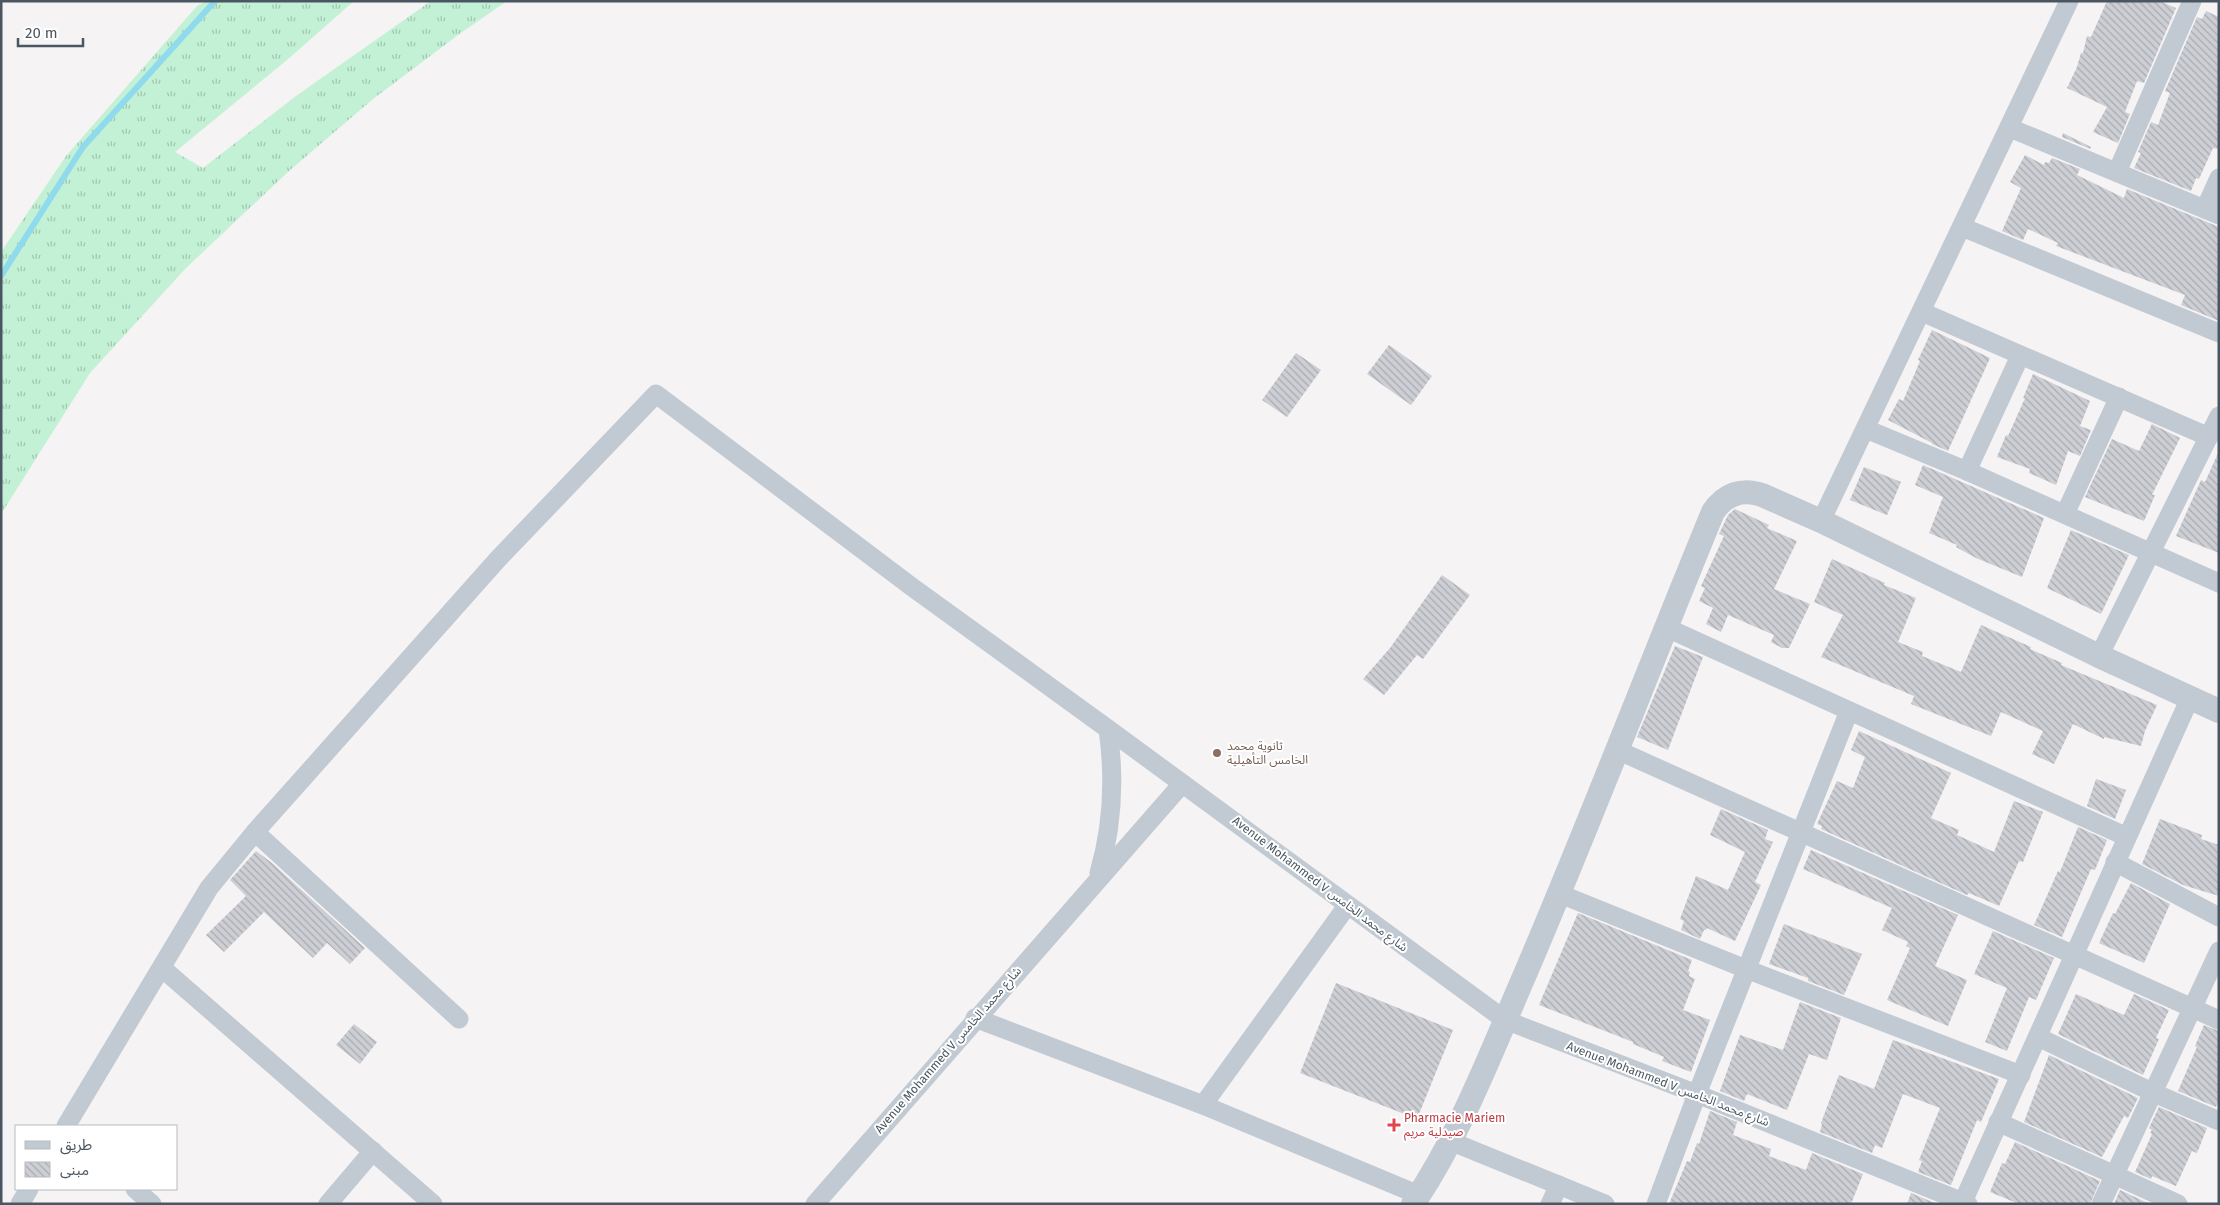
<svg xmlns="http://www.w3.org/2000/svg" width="2220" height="1205" font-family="'Fira Sans','Noto Sans Arabic',sans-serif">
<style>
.grass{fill:url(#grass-tufts)}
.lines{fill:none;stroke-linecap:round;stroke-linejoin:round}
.stream{stroke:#90daee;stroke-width:6}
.building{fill:url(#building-back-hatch)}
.minor{stroke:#c1cad2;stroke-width:19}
.tertiary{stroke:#c1cad2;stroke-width:24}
.education-dot{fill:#8d6e63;stroke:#fff;stroke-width:2}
.health-dot{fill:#e0444e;stroke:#fff;stroke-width:2}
.labels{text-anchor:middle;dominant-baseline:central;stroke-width:4;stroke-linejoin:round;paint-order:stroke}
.education-label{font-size:12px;fill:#785e54;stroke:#fff;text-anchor:start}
.street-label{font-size:12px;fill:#4a5661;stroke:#fff}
.health-label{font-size:12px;fill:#be3a42;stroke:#fff;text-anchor:start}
</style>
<defs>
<pattern id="grass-tufts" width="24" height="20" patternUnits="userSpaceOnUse" patternTransform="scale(1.25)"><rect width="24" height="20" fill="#c3f1d5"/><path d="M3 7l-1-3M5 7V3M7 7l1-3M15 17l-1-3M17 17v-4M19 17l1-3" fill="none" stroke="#a0c6b0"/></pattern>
<pattern id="building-back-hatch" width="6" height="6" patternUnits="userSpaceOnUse" patternTransform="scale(1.25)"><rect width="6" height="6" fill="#cdcfd5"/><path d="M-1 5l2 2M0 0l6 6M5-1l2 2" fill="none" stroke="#a8abb0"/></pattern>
</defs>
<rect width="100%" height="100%" fill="#f5f3f3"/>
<polygon class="grass" points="206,1 354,1 287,60 175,152 203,168 296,96 431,1 507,1 458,35 373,99 289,171 186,268 90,373 1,514 1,252 66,156 197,6"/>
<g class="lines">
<polyline class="stream" points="1,276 83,147 215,1"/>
</g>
<g class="building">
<polygon points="2107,1 2159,1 2176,8 2144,83 2137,81 2125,112 2130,114 2118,143 2093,132 2107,107 2067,88 2077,67 2081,53 2083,53 2087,36 2091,37"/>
<polygon points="2206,11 2219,17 2219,149 2213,148 2199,179 2196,178 2191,191 2134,168 2141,153 2138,152 2151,122 2158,125 2170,93 2165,91 2197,17 2202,19"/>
<polygon points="2063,133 2091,147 2090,149 2062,137"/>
<polygon points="2025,155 2044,165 2045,162 2049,163 2052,158 2080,169 2077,175 2124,198 2127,189 2219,227 2219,321 2181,305 2185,295 2056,246 2058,243 2028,229 2023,240 2002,231 2021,188 2010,182"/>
<polygon points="1932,330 1990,358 1948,451 1932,444 1932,443 1888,420 1899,399 1903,401 1920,361 1918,360"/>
<polygon points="1389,345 1432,376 1411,405 1367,374"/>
<polygon points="1296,353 1321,370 1287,417 1262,400"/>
<polygon points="2033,374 2090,401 2080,426 2091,430 2080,456 2068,451 2056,485 2029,473 2030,469 1997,457 2006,435 2008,436 2025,398 2023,398"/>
<polygon points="2152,424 2180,438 2152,495 2155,495 2144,521 2085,497 2112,439 2139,451"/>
<polygon points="2219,451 2219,553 2176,536 2201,480 2205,482"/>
<polygon points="1923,465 2044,518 2022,577 1976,558 1956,547 1957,545 1929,533 1943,497 1915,485"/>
<polygon points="1864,467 1901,482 1887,515 1850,500"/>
<polygon points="1735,509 1769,525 1767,528 1797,541 1774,589 1810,604 1789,648 1782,648 1771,642 1774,635 1728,615 1721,632 1706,624 1713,608 1699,601 1705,588 1701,586 1724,536 1719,534 1728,515"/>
<polygon points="2071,530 2129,555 2101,614 2047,588"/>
<polygon points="1832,559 1885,583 1884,585 1916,598 1898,642 1923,652 1922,656 1961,672 1981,625 2031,647 2030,649 2062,663 2061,665 2157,705 2145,731 2141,746 2104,737 2104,739 2073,724 2054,764 2032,754 2043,731 2001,712 1991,736 1911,704 1914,696 1821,657 1843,615 1814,602"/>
<polygon points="1442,575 1470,595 1423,659 1417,655 1384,695 1363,679 1390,648"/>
<polygon points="1675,646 1703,657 1668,750 1637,737"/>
<polygon points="1859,731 1951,773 1931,818 1959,830 1957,835 1994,852 2014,801 2043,812 2023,862 2019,861 1999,906 1969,893 1967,895 1821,829 1822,826 1817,824 1837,781 1853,788 1865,757 1851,750"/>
<polygon points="2096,779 2126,790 2115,819 2087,806"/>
<polygon points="1721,809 1768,830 1765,839 1773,842 1755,882 1761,885 1735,941 1707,928 1706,930 1704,930 1700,939 1681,930 1684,921 1680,919 1696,876 1728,890 1745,852 1710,835"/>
<polygon points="2160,819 2202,835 2201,839 2219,845 2219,896 2183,885 2142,864"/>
<polygon points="2078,827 2107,840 2095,870 2091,869 2062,937 2034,925 2058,871 2060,872"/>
<polygon points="1811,850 1958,915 1935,966 1967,980 1948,1026 1887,1000 1910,948 1906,946 1908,942 1882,930 1892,908 1803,869"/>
<polygon points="256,851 272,863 365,948 350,964 327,943 313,958 264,912 224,952 206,935 246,896 230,880"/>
<polygon points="2131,883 2170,904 2144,963 2099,943 2113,913 2115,914"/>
<polygon points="1578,913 1692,960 1688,971 1690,972 1689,976 1695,979 1683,1010 1710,1020 1691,1072 1662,1061 1664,1057 1633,1044 1633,1042 1539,1005"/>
<polygon points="1784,924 1862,954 1844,995 1808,981 1808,978 1769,964"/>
<polygon points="1993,931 2054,958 2036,1000 2029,997 2007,1051 1985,1042 2007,988 1974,974"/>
<polygon points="1336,983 1453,1030 1417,1119 1300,1073"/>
<polygon points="2076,994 2124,1015 2134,994 2169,1010 2156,1038 2159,1039 2143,1075 2058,1034"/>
<polygon points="1800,1002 1841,1018 1827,1060 1809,1054 1787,1110 1747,1094 1744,1101 1720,1091 1740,1035 1783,1050"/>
<polygon points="354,1024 377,1042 360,1064 336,1045"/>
<polygon points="2204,1025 2219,1031 2219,1100 2216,1107 2178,1091 2197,1047 2195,1046"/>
<polygon points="1893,1040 1999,1079 1981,1122 1977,1120 1951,1185 1918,1172 1922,1161 1919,1160 1940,1108 1903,1094 1882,1148 1875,1145 1872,1153 1820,1132 1822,1124 1821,1123 1839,1075 1874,1089"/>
<polygon points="2049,1055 2138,1098 2128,1118 2124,1116 2102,1157 2024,1122"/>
<polygon points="2159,1107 2207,1128 2197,1153 2192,1151 2176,1186 2152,1176 2151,1179 2135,1172 2152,1134 2150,1133 2152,1130 2149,1128"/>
<polygon points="1710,1111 1737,1122 1733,1135 1771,1149 1769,1156 1806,1170 1812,1153 1863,1174 1851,1204 1669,1204 1687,1161 1690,1162 1697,1143 1699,1144"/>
<polygon points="2015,1142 2100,1181 2090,1204 2019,1204 1990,1192 2002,1163 2005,1164"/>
<polygon points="2120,1190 2150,1204 2114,1204"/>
<polygon points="1911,1193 1937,1204 1907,1204"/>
</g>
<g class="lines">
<g class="minor">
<polyline points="2010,128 2219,215"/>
<polyline points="2117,172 2192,1"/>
<polyline points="2205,209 2219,178"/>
<polyline points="1962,227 2219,333"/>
<polyline points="1922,312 2209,437"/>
<polyline points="1866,429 1967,471 2219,583"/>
<polyline points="1967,471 2020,356"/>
<polyline points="2065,514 2119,397"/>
<polyline points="1821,521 2069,1"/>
<polyline points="1665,627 2127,837"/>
<polyline points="2099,656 2219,416"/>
<polyline points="1617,750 2219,1020"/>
<polyline points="255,832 459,1019"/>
<polyline points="2115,862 2219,917"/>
<path d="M 1099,873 C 1113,825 1115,779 1108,729"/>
<polyline points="1560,894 1746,969 2021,1075"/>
<polyline points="162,968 433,1204"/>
<polyline points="975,1018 1203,1105 1419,1195"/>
<polyline points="2038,1037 2154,1093 2219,1121"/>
<polyline points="1203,1105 1347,906"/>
<polyline points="1998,1122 2178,1204"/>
<polyline points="66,1126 209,888 255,832 498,559 656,394 912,587 1108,729 1505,1020 1697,1094 1968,1204"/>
<polyline points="1450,1141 1605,1204"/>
<polyline points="135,1189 152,1204"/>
<polyline points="20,1204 29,1189"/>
<polyline points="328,1204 373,1151"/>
<polyline points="815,1204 1182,784"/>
<polyline points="1550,1204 1559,1185"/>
<polyline points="1656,1204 1697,1094 1849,711"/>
<polyline points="1962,1204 2190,698"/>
<polyline points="2101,1204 2219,951"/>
</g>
<path class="tertiary" d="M 1413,1204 C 1461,1133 1492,1050 1526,972 C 1591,820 1650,665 1713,512 C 1725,494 1742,488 1762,495 L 1821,521 L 2099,656 L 2219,711"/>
</g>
<circle class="education-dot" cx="1217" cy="753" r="5"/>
<path class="health-dot" d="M1391.5 1117.5h5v5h5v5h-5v5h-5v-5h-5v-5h5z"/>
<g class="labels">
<g class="education-label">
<text x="1227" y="746">ثانوية محمد<tspan x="1227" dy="14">الخامس التأهيلية</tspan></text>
</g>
<g class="street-label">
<text transform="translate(1320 884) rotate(37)">Avenue Mohammed V شارع محمد الخامس</text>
<text transform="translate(948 1050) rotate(-49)">Avenue Mohammed V شارع محمد الخامس</text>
<text transform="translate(1668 1084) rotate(21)">Avenue Mohammed V شارع محمد الخامس</text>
</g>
<g class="health-label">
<text x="1404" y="1118">Pharmacie Mariem<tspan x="1404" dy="14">صيدلية مريم</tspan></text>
</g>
</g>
<rect width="2220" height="1205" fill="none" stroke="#4a5661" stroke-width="5"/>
<rect x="15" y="1125" width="162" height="65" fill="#ffffff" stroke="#b7bbc0"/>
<rect x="25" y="1141" width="25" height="8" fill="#c1cad2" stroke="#b7bbc0"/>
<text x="60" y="1150" font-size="15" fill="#4a5661">طريق</text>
<rect x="25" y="1162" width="25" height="15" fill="url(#building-back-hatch)" stroke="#b7bbc0"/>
<text x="60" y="1175" font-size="15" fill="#4a5661">مبنى</text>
<path d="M18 38v8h65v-8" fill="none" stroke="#4a5661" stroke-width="2.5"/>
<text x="25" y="38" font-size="15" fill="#4a5661" stroke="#ffffff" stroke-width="4" paint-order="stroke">20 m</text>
</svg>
